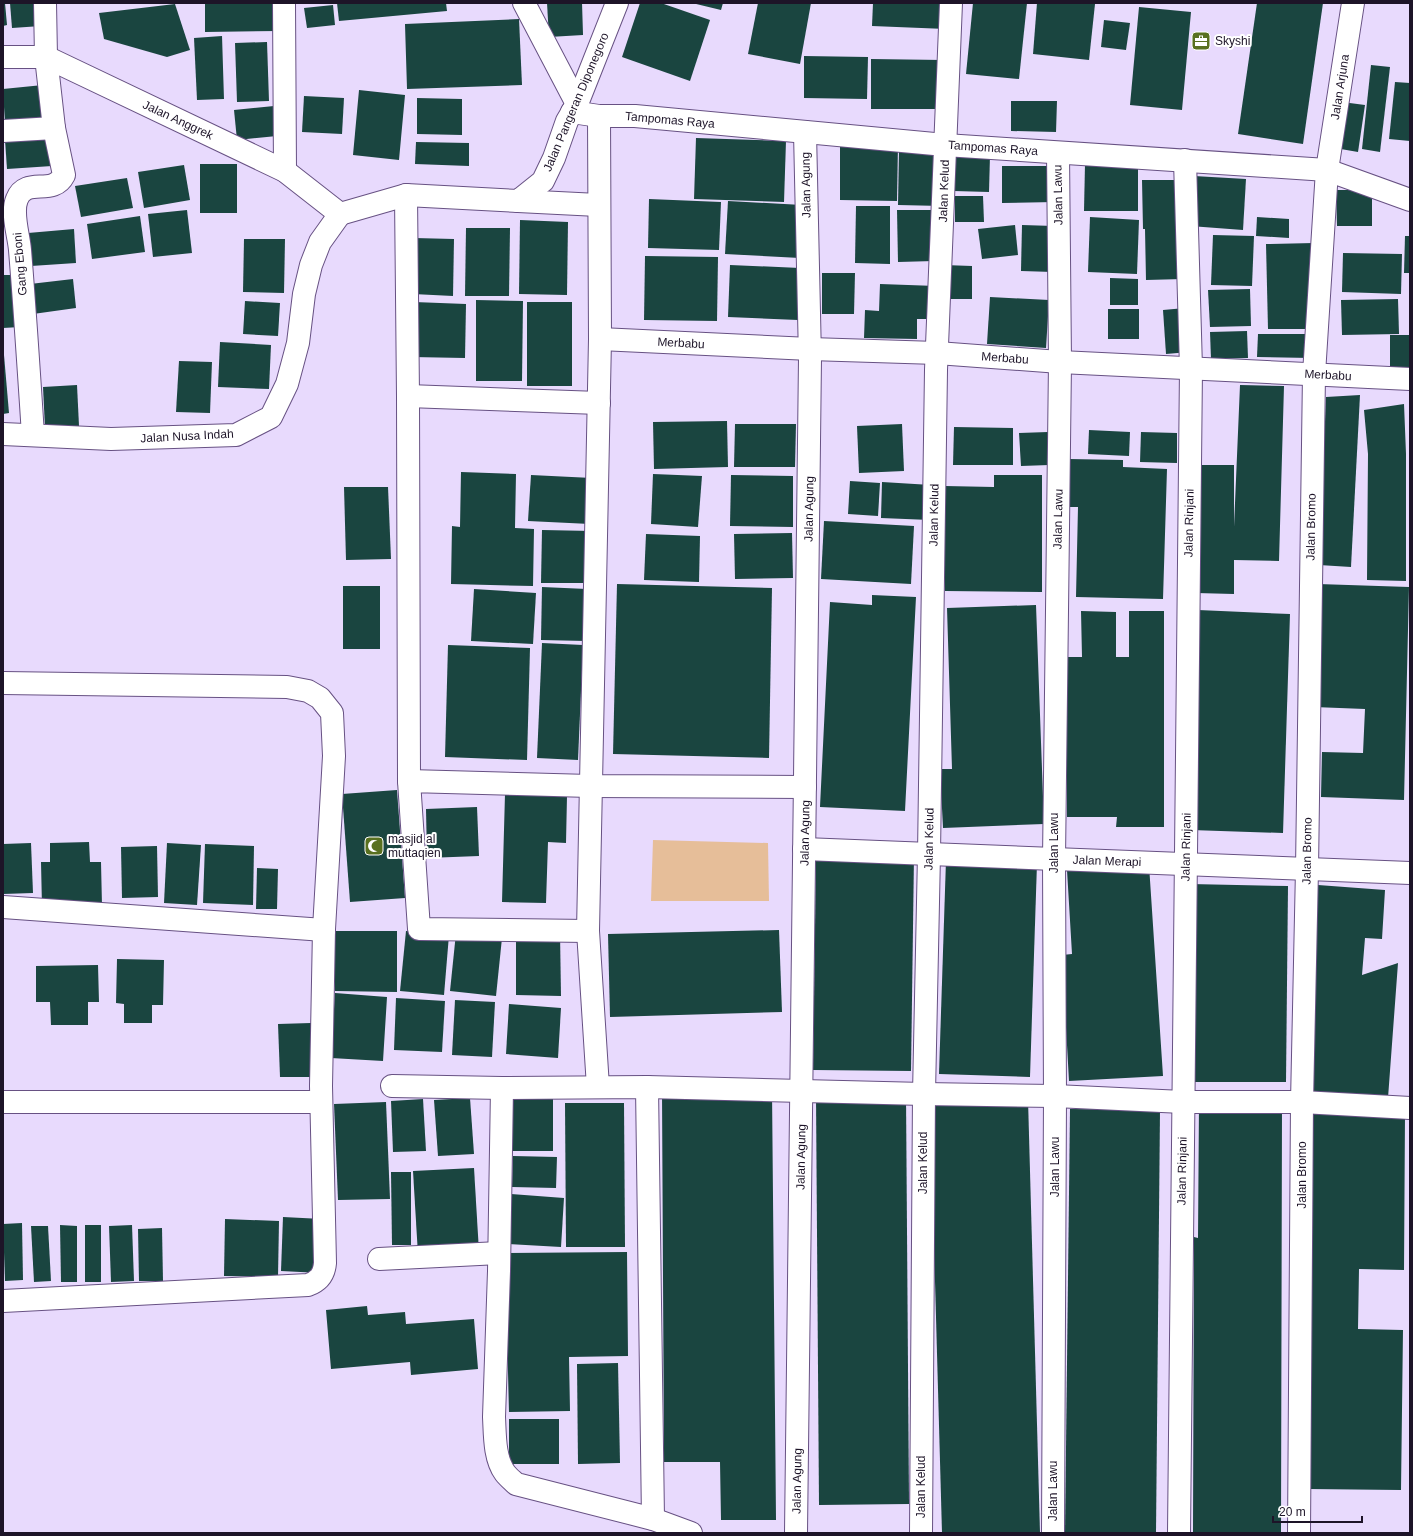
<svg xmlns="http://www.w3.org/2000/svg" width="1413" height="1536" font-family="Helvetica,sans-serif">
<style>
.green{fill:#e6be99}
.building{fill:#1a4540}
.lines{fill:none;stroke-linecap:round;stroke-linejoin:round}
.street-casing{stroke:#675183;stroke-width:24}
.street{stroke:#fff;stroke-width:22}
.labels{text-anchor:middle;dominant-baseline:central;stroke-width:4;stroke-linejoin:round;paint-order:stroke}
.poi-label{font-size:12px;fill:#1d1428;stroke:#fff;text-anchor:start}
.street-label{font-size:12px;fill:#1d1428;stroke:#fff}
</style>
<rect width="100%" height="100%" fill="#e8dafd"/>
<polygon class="green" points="653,840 768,843 769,901 651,901"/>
<g class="building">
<polygon points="3,3 5,3 7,25 3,26"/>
<polygon points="10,3 40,3 41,26 12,28"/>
<polygon points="205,3 278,3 278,31 205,32"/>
<polygon points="337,3 446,3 447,11 339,21"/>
<polygon points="547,3 582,3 583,35 549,37"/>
<polygon points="640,3 661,3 710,20 690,81 622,57"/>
<polygon points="692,3 723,3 721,10"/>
<polygon points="758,3 811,3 800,64 748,54"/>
<polygon points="873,3 947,3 946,29 872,26"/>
<polygon points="973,3 1027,3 1019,79 966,74"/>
<polygon points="1037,3 1088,3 1095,4 1089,60 1033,54"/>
<polygon points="1257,3 1323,3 1303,144 1238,134"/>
<polygon points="175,4 190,50 167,57 104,39 99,13"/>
<polygon points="333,5 335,25 307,28 304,8"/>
<polygon points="1139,7 1191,12 1182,110 1130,105"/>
<polygon points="519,19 522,85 407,89 405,24"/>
<polygon points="1104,20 1130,23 1126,50 1101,47"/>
<polygon points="222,36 224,99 197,100 194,38"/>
<polygon points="267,42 269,101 237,102 235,43"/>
<polygon points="804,56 868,57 867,99 804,98"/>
<polygon points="871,59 943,60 943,109 871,109"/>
<polygon points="1371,65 1390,67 1380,152 1362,149"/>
<polygon points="1395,82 1410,83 1410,141 1389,139"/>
<polygon points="43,85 46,120 5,124 3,89"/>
<polygon points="359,90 405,95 399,160 353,155"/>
<polygon points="304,96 344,98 342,134 302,132"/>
<polygon points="417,98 462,99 462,135 417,134"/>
<polygon points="1011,101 1057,101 1056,132 1011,131"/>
<polygon points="1342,102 1365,105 1358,152 1335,148"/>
<polygon points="274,106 277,136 237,140 234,110"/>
<polygon points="51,137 52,166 7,169 5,140"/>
<polygon points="696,138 786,141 784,202 694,199"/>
<polygon points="416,142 469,143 469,166 415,164"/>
<polygon points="840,142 898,143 897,201 840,200"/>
<polygon points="899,151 943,152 942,206 898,205"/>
<polygon points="956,153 990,155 989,192 954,191"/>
<rect x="200" y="164" width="37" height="49"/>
<polygon points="1085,164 1138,165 1138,211 1084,211"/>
<polygon points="184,165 190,200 144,208 138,172"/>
<polygon points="1002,166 1055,166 1055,202 1002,203"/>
<polygon points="1194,176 1246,179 1243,230 1190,226"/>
<polygon points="127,178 133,208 81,217 75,186"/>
<polygon points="1142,180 1182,180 1183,279 1146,280 1145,229 1143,229"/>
<polygon points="1336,190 1372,190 1372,226 1337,226"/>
<polygon points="955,196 983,196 984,222 955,222"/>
<polygon points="649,199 721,202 719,250 648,248"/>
<polygon points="728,201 802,205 800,258 725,254"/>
<polygon points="856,206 890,206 890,264 855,263"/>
<polygon points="187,210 192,253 153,257 148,214"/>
<polygon points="897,210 933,210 934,261 898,262"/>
<polygon points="140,216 145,252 92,259 87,224"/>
<polygon points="1090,217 1139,220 1137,274 1088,272"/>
<polygon points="1257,217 1289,219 1289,238 1256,236"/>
<polygon points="520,220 568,222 567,295 519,294"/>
<polygon points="1015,225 1018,255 982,259 978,229"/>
<polygon points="1022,225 1054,226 1053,272 1021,271"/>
<polygon points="466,228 510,228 509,296 465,296"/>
<polygon points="74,229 76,263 31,266 28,233"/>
<polygon points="1213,235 1254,236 1252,286 1211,285"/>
<polygon points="1405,236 1410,236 1410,273 1404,273"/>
<polygon points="414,238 454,239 453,296 413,294"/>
<polygon points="244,239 285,239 284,293 243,292"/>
<polygon points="1314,243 1315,329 1268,329 1266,244"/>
<polygon points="1343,253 1402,254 1401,294 1342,292"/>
<polygon points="645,256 718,257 717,321 644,320"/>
<polygon points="730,265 800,268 798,320 728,317"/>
<polygon points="944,265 972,266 972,299 944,299"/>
<polygon points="822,273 855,273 854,314 822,314"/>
<polygon points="3,275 16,275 20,327 3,328"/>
<polygon points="1110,278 1138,279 1138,305 1110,305"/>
<polygon points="73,279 76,308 33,314 30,284"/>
<polygon points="880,284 936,286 935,319 917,319 917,339 864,338 865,310 879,311"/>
<polygon points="1250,289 1251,326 1210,327 1208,290"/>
<polygon points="990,297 1049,300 1046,348 987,344"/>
<polygon points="1398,299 1399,334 1342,335 1341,300"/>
<polygon points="476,300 523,301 522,381 476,381"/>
<polygon points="245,301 280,303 278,336 243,334"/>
<polygon points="414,302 466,304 465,358 412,357"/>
<rect x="527" y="302" width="45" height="84"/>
<polygon points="1185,308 1189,352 1166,354 1163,310"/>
<rect x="1108" y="309" width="31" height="30"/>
<polygon points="1247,331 1248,358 1211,359 1210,332"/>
<polygon points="1258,334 1311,334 1311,358 1257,357"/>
<polygon points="1390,335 1410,335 1410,374 1390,375"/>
<polygon points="220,342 271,345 269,389 218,387"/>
<polygon points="3,355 4,355 9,413 3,414"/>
<polygon points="179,361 212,362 210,413 176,412"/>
<polygon points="77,385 79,426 45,428 43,387"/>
<polygon points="1240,385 1284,386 1279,561 1234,560 1234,594 1196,593 1195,465 1234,465 1234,527"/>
<polygon points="1360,395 1351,567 1319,565 1326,397"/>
<polygon points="1404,404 1406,454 1406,581 1367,580 1368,454 1364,410"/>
<polygon points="727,421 728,467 654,469 653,422"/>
<polygon points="735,424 796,424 795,467 734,467"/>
<polygon points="902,424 904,471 859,473 857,426"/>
<polygon points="954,427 1013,428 1013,465 953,465"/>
<polygon points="1089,430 1130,432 1129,456 1088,454"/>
<polygon points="1048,432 1049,465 1021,466 1019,433"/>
<polygon points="1141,432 1177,433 1177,463 1140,462"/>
<polygon points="1069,459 1123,460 1123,467 1167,469 1163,599 1076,597 1078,507 1068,507"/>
<polygon points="461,472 516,474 515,528 534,529 533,586 451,584 452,526 460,527"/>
<polygon points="653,474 702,476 698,527 651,524"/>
<polygon points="531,475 592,478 590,524 528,521"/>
<polygon points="731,475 793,476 793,527 730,526"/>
<polygon points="994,475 1042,475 1042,592 945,591 945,486 994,487"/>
<polygon points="850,481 880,483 878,516 848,514"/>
<polygon points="882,482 931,485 930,520 881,518"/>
<polygon points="344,487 388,487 391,559 346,560"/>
<polygon points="824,521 914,526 911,584 821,579"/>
<polygon points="542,530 592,531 592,583 541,583"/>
<polygon points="792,533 793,578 735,579 734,534"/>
<polygon points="646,534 700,536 699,582 644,580"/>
<polygon points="617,584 772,588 769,758 613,754"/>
<polygon points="1318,584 1409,587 1404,800 1321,797 1322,752 1363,753 1365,709 1314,707"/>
<rect x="343" y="586" width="37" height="63"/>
<polygon points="542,587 587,589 586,641 541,640"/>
<polygon points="474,589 536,593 533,644 471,641"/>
<polygon points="872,595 916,597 905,811 820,807 830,602 872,605"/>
<polygon points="1036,605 1044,824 943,828 940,769 952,769 947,608"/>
<polygon points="1198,610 1290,614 1283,833 1191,830"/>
<polygon points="1081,611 1116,612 1116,657 1129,657 1129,611 1164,611 1164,827 1116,827 1117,817 1067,817 1067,657 1082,657"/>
<polygon points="542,643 583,645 578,760 537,758"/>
<polygon points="448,645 530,648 527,760 445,757"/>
<polygon points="397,790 405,898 350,902 342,794"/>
<polygon points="505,794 567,796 566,843 548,842 546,903 502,902"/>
<polygon points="477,807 479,856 427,858 426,809"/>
<polygon points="89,842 90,862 101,862 102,906 42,907 41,862 50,862 50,843"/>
<polygon points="31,843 33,893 3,894 3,844"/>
<polygon points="167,843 201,845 197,905 164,903"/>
<polygon points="205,844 254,846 253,905 203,903"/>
<polygon points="157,846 158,897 122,898 121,847"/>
<polygon points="816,853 914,855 911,1071 813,1070"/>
<polygon points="946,860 1037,863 1030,1077 939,1074"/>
<polygon points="1149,865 1163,1076 1069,1081 1062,955 1072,954 1067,870"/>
<polygon points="257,868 278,869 277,909 256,909"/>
<polygon points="1190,884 1288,886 1286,1082 1188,1082"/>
<polygon points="1318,885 1385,890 1382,939 1365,938 1362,975 1398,963 1388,1098 1304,1092"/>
<polygon points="779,930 782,1012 610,1017 608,934"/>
<polygon points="335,931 397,931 397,992 335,991"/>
<polygon points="406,931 449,935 444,995 400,991"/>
<polygon points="456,933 502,938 496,996 450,991"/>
<polygon points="516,933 560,933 561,996 516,995"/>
<polygon points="117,959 164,960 163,1005 152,1005 152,1023 124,1023 124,1004 116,1003"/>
<polygon points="98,965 99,1002 88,1002 88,1025 51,1025 50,1002 36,1002 36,966"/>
<polygon points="335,993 387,997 383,1061 331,1058"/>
<polygon points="396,998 445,1001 442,1052 394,1050"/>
<polygon points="455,1000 495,1002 492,1057 452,1055"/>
<polygon points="509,1004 561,1008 558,1058 506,1054"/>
<polygon points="311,1023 312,1077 280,1077 278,1024"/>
<polygon points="772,1090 776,1520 721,1520 720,1462 664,1462 662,1091"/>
<polygon points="816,1095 906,1095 909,1504 819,1505"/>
<rect x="512" y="1096" width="41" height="55"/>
<polygon points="470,1098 474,1154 438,1156 434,1100"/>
<polygon points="423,1099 426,1151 393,1152 391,1101"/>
<polygon points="1028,1099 1040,1533 942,1533 930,1101"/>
<polygon points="386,1102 390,1199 338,1200 334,1104"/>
<polygon points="565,1103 624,1103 625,1247 566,1247"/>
<polygon points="1199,1103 1282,1104 1281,1533 1193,1533 1194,1237 1198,1238"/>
<polygon points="1070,1109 1160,1110 1156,1533 1065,1533"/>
<polygon points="1312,1112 1405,1114 1404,1270 1359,1269 1358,1329 1403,1330 1401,1490 1308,1489"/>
<polygon points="513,1156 557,1157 556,1188 512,1187"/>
<polygon points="474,1168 479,1252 418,1255 413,1171"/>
<polygon points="391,1172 411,1172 411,1245 392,1245"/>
<polygon points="511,1194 564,1198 561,1247 507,1244"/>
<polygon points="283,1217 322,1219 320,1273 281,1271"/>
<polygon points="225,1219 279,1221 278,1277 224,1276"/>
<polygon points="22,1223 23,1280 5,1281 3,1224"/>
<polygon points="60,1225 77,1226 77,1282 61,1282"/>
<rect x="85" y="1225" width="16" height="57"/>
<polygon points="132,1225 134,1281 111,1282 109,1226"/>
<polygon points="31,1226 48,1226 51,1281 34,1282"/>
<polygon points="162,1228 163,1281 139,1281 138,1229"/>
<polygon points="627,1252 628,1356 569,1357 570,1411 509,1412 505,1253"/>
<polygon points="367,1306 368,1315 405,1312 406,1324 474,1319 478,1369 411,1375 410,1362 331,1369 326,1310"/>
<polygon points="618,1363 620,1463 578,1464 577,1364"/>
<rect x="509" y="1419" width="50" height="45"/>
</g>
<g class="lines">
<defs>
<g id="street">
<polyline points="284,3 285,171"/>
<polyline points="524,3 577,104"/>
<polyline points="3,57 46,57 285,171 340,214"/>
<polyline points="572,112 599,116 635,116 945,145 1327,170 1410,200"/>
<polyline points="3,131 54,128"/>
<polyline points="406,195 408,396 409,781"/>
<polyline points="518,201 598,205"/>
<polyline points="340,214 406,195 518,201 543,181 554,158 567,121 577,104 617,3"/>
<polyline points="600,339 810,349 937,353 1060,362 1410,379"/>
<polyline points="408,396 599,403"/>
<polyline points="3,434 111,439 236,435 271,417 287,384 298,343 304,294 311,265 320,242 340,214"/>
<path d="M 33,435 C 29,373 25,312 20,250 C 19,236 11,213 17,199 C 26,176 53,197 64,175 L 54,128 L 46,57 L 45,3"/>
<path d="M 3,683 L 287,687 L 308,691 L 320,698 L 332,713 L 334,756 L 324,929 L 321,1086 L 325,1263 C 324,1275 319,1281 308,1285 L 3,1301"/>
<polyline points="804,849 1410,873"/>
<polyline points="3,907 324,930"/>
<polyline points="588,931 419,929 409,781 590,786 805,787"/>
<polyline points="392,1086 502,1088 647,1087 924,1094 1055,1096 1183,1102 1302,1102 1410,1108"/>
<polyline points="598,1087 588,931 600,339 599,116"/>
<polyline points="647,1087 653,1519"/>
<path d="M 502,1088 L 499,1271 L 494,1417 C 495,1434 494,1458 505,1473 C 508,1477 513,1481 516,1484 L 653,1519 L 691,1533"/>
<polyline points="3,1102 321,1102"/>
<polyline points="379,1259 499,1253"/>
<polyline points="796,1533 810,358 805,132"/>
<polyline points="921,1533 924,1094 929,854 936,370 951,3"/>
<polyline points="1053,1533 1055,1096 1054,859 1060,362 1058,153"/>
<polyline points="1179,1533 1191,368 1185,160"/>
<polyline points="1299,1533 1302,1102 1307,869 1314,374 1327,170 1353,3"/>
</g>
</defs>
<use href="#street" class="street-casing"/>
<use href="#street" class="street"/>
</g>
<defs>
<symbol id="office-square" viewBox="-11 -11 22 22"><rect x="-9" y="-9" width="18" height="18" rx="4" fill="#597020" stroke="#fff"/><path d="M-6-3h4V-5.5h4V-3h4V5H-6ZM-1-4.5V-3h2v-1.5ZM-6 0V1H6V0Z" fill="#fff"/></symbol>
<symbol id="mosque-square" viewBox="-11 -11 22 22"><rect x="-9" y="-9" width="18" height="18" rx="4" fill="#597020" stroke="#fff"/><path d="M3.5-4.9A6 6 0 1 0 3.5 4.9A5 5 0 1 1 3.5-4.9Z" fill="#fff"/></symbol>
</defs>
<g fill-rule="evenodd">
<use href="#office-square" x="1190" y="30" width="22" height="22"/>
<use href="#mosque-square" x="363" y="835" width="22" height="22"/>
</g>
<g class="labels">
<g class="poi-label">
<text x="1215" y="41">Skyshi</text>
<text x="388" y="839">masjid al<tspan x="388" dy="14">muttaqien</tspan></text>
</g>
<g class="street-label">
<text transform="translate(1340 87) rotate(-81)">Jalan Arjuna</text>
<text transform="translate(576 102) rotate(-67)">Jalan Pangeran Diponegoro</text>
<text transform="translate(178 120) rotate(25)">Jalan Anggrek</text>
<text transform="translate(670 120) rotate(5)">Tampomas Raya</text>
<text transform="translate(993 148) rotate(4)">Tampomas Raya</text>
<text transform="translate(806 185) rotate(-91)">Jalan Agung</text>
<text transform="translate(944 191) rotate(-88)">Jalan Kelud</text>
<text transform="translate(1058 195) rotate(-91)">Jalan Lawu</text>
<text transform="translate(20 264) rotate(-95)">Gang Eboni</text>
<text transform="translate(681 343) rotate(3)">Merbabu</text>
<text transform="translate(1005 358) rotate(4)">Merbabu</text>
<text transform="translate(1328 375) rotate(3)">Merbabu</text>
<text transform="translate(187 436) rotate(-3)">Jalan Nusa Indah</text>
<text transform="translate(809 509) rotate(-89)">Jalan Agung</text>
<text transform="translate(934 515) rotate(-89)">Jalan Kelud</text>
<text transform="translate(1058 519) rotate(-89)">Jalan Lawu</text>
<text transform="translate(1189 523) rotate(-89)">Jalan Rinjani</text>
<text transform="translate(1311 527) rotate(-89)">Jalan Bromo</text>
<text transform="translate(805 833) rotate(-89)">Jalan Agung</text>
<text transform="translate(929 839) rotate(-89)">Jalan Kelud</text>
<text transform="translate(1054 843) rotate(-90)">Jalan Lawu</text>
<text transform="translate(1186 847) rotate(-89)">Jalan Rinjani</text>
<text transform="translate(1307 851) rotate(-89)">Jalan Bromo</text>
<text transform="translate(1107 861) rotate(2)">Jalan Merapi</text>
<text transform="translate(801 1157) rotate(-89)">Jalan Agung</text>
<text transform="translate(923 1163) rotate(-90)">Jalan Kelud</text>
<text transform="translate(1055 1167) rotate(-90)">Jalan Lawu</text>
<text transform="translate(1182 1171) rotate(-89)">Jalan Rinjani</text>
<text transform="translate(1302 1175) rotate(-90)">Jalan Bromo</text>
<text transform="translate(797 1481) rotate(-89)">Jalan Agung</text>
<text transform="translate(921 1487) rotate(-90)">Jalan Kelud</text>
<text transform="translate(1053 1491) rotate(-90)">Jalan Lawu</text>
</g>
</g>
<rect width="1413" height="1536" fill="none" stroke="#1d1428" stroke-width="8"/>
<path d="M1273 1516v6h89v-6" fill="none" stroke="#1d1428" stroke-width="2"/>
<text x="1279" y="1516" font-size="12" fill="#1d1428" stroke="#ffffff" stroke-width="3" paint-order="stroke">20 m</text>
</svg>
